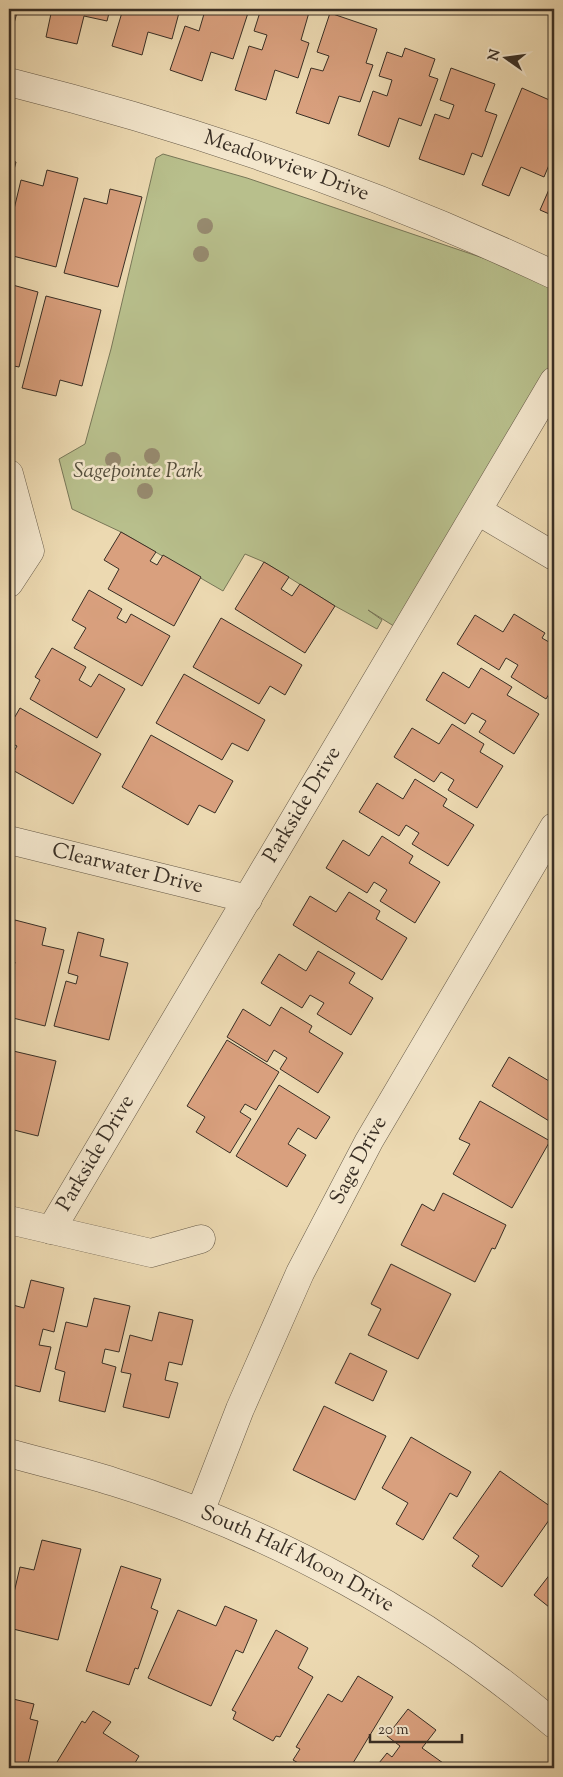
<svg xmlns="http://www.w3.org/2000/svg" width="563" height="1777" font-family="'Sorts Mill Goudy',serif">
<style>
.green{fill:#b8bf8c;stroke:#787758}
.building{fill:#d9a07e;stroke:#392f25}
.lines{fill:none;stroke-linecap:round;stroke-linejoin:round}
.minor-casing{stroke:#665a48;stroke-width:29}
.tertiary-casing{stroke:#665a48;stroke-width:29}
.minor{stroke:#f3e6cc;stroke-width:28}
.tertiary{stroke:#f3e6cc;stroke-width:28}
.tree{fill:#978b70}
.labels{text-anchor:middle;dominant-baseline:central;stroke-width:5;stroke-linejoin:round;paint-order:stroke}
.street-label{font-size:21px;fill:#392f25;stroke:#f3e6cc}
.park-label{font-size:21px;font-style:italic;fill:#524c3a;stroke:#f3e6cc}
</style>
<rect width="100%" height="100%" fill="#ecd9b1"/>
<filter id="stains"><feTurbulence type="fractalNoise" baseFrequency=".004" numOctaves="4"/><feColorMatrix values="0 0 0 0 .2 0 0 0 0 .09 0 0 0 0 .02 0 0 0 .5 -.17"/></filter>
<radialGradient id="worn" r=".72"><stop offset=".6" stop-color="#630" stop-opacity="0"/><stop offset="1" stop-color="#630" stop-opacity=".3"/></radialGradient>
<polygon class="green" points="163,154 247,178 554,282 554,381 405,633 368,610 382,620 377,629 335,606 264,562 245,554 223,591 121,532 72,509 59,459 85,444 111,349 156,158"/>
<g class="building">
<polygon points="9,9 18,9 13,27 9,26"/>
<polygon points="52,9 110,9 107,21 84,16 77,44 46,37"/>
<polygon points="123,9 134,12 135,9 180,9 172,39 148,32 142,55 112,46"/>
<polygon points="190,9 237,9 248,13 233,59 211,52 202,81 170,70 185,26 199,31 204,14"/>
<polygon points="261,9 310,9 301,40 309,43 298,78 275,70 266,100 235,90 249,46 262,50 267,35 254,31"/>
<polygon points="330,13 377,29 366,63 373,65 360,102 339,96 329,124 296,113 311,68 323,71 329,56 317,52"/>
<polygon points="405,48 435,59 429,76 438,79 421,126 399,118 389,147 358,135 373,91 387,96 392,80 379,76 387,52 402,57"/>
<polygon points="451,68 495,84 485,111 497,115 482,157 472,153 464,175 419,159 435,114 449,119 454,105 440,100"/>
<polygon points="522,88 554,102 554,129 550,139 554,141 554,153 544,177 521,167 509,196 482,185"/>
<polygon points="9,160 16,162 9,189"/>
<polygon points="47,170 78,178 56,267 9,255 9,230 21,180 43,186"/>
<polygon points="554,178 554,216 540,210"/>
<polygon points="110,189 142,197 118,287 64,273 84,198 107,204"/>
<polygon points="9,284 38,292 19,367 9,365"/>
<polygon points="46,296 101,310 82,386 60,380 56,396 22,388"/>
<polygon points="121,532 156,552 150,561 157,565 163,555 201,577 174,626 108,589 119,569 104,560"/>
<polygon points="264,562 289,577 281,589 292,596 300,584 335,606 305,653 235,609"/>
<polygon points="89,590 122,609 117,618 126,623 131,614 170,636 142,686 74,648 86,628 72,620"/>
<polygon points="514,614 545,633 542,638 554,645 554,686 546,699 511,677 518,665 506,658 499,670 457,644 475,615 503,632"/>
<polygon points="221,618 302,665 285,695 270,686 259,704 193,667"/>
<polygon points="52,648 86,667 79,680 91,687 99,674 125,689 97,738 30,699 40,680 35,677"/>
<polygon points="481,668 512,687 507,695 539,714 514,754 479,732 486,721 472,713 465,724 426,700 443,672 469,688"/>
<polygon points="184,674 265,720 248,751 232,743 222,760 156,723"/>
<polygon points="20,708 101,754 73,804 9,768 9,760 17,746 9,742 9,727"/>
<polygon points="452,724 484,744 480,752 503,766 477,808 448,790 454,780 441,772 434,782 394,757 412,728 439,744"/>
<polygon points="151,735 233,781 215,813 199,805 188,825 122,787"/>
<polygon points="415,779 447,799 443,806 474,825 448,866 412,844 419,833 406,825 399,836 359,812 377,783 403,799"/>
<polygon points="382,836 413,856 409,863 440,882 415,923 380,901 387,890 374,882 367,893 326,868 343,840 369,856"/>
<polygon points="349,892 380,911 376,919 407,938 382,980 293,925 310,896 336,912"/>
<polygon points="15,920 46,928 42,945 64,950 45,1026 9,1017 9,969 13,971 15,962 9,960 9,945"/>
<polygon points="78,932 104,939 100,956 128,963 109,1040 54,1026 66,981 76,984 78,976 68,973"/>
<polygon points="318,951 355,973 349,983 373,998 351,1035 317,1014 324,1003 310,995 302,1008 261,983 279,954 306,971"/>
<polygon points="281,1007 312,1026 309,1032 343,1053 318,1093 280,1069 287,1058 274,1050 267,1062 227,1037 243,1009 270,1026"/>
<polygon points="227,1040 279,1072 256,1110 245,1104 240,1112 251,1119 230,1153 196,1132 205,1117 187,1106"/>
<polygon points="9,1050 56,1061 38,1136 14,1130 10,1149 9,1149"/>
<polygon points="509,1057 549,1081 554,1073 554,1124 492,1086"/>
<polygon points="279,1085 330,1117 316,1139 298,1128 288,1144 306,1155 287,1187 236,1156"/>
<polygon points="480,1101 550,1141 512,1208 453,1174 470,1144 459,1139"/>
<polygon points="443,1193 506,1225 495,1249 492,1248 475,1282 401,1245 422,1204 434,1211"/>
<polygon points="391,1264 451,1294 418,1359 368,1335 381,1309 371,1304"/>
<polygon points="31,1280 64,1288 54,1332 43,1329 39,1345 51,1347 40,1392 9,1384 9,1304 24,1308"/>
<polygon points="94,1298 130,1306 119,1352 105,1349 102,1363 116,1367 105,1412 59,1401 65,1372 55,1369 66,1322 87,1327"/>
<polygon points="159,1312 193,1320 182,1365 169,1362 165,1380 178,1383 169,1418 123,1407 131,1374 121,1372 130,1335 152,1341"/>
<polygon points="350,1353 387,1371 373,1401 335,1383"/>
<polygon points="324,1406 386,1436 355,1500 293,1470"/>
<polygon points="411,1437 471,1472 457,1497 450,1493 423,1540 396,1524 408,1503 382,1488"/>
<polygon points="500,1471 554,1509 554,1513 502,1587 472,1566 479,1556 453,1538"/>
<polygon points="42,1540 81,1549 58,1640 9,1628 9,1614 20,1567 34,1570"/>
<polygon points="121,1566 161,1579 151,1608 158,1611 138,1669 135,1668 129,1685 86,1671"/>
<polygon points="554,1569 554,1611 534,1595"/>
<polygon points="225,1606 257,1620 243,1653 236,1650 211,1706 148,1678 178,1610 216,1626"/>
<polygon points="276,1630 308,1648 298,1668 313,1677 280,1737 276,1736 273,1741 233,1719 236,1712 232,1710"/>
<polygon points="358,1676 393,1697 350,1768 329,1768 325,1766 323,1768 307,1768 293,1760 300,1749 296,1747 328,1694 342,1702"/>
<polygon points="9,1698 34,1704 30,1719 38,1721 27,1768 9,1768"/>
<polygon points="408,1709 436,1730 422,1748 450,1768 375,1768 387,1753 392,1757 400,1746 387,1736"/>
<polygon points="93,1711 111,1722 103,1733 139,1756 132,1768 68,1768 57,1762 82,1721 85,1723"/>
</g>
<g class="lines">
<defs>
<g id="minor">
<path id="s1" d="M 9,82 C 196,129 380,193 554,275"/>
<polyline points="9,474 30,551 9,583"/>
<polyline points="478,511 554,556"/>
<path id="s2" d="M 9,840 L 248,899"/>
<polyline points="9,1220 151,1253 201,1239"/>
<path id="s3" d="M 51,1230 L 554,381"/>
<path id="s4" d="M 200,1512 L 240,1409 L 300,1273 L 369,1141 L 554,827"/>
</g>
<g id="tertiary">
<path id="s5" d="M 9,1453 C 44,1463 80,1471 114,1482 C 275,1532 426,1616 554,1724"/>
</g>
</defs>
<use href="#minor" class="minor-casing"/>
<use href="#tertiary" class="tertiary-casing"/>
<use href="#minor" class="minor"/>
<use href="#tertiary" class="tertiary"/>
</g>
<g class="tree">
<circle cx="205" cy="226" r="8"/>
<circle cx="201" cy="254" r="8"/>
<circle cx="152" cy="456" r="8"/>
<circle cx="113" cy="460" r="8"/>
<circle cx="145" cy="491" r="8"/>
</g>
<g class="labels">
<g class="street-label">
<text stroke="none"><textPath href="#s1" startOffset="290">Meadowview Drive</textPath></text>
<text stroke="none"><textPath href="#s3" startOffset="494">Parkside Drive</textPath></text>
<text stroke="none"><textPath href="#s2" startOffset="122">Clearwater Drive</textPath></text>
<text stroke="none"><textPath href="#s3" startOffset="89">Parkside Drive</textPath></text>
<text stroke="none"><textPath href="#s4" startOffset="386">Sage Drive</textPath></text>
<text stroke="none"><textPath href="#s5" startOffset="308">South Half Moon Drive</textPath></text>
</g>
<g class="park-label">
<text x="138" y="472">Sagepointe Park</text>
</g>
</g>
<rect width="563" height="1777" fill="none" stroke="#ecd9b1" stroke-width="30"/>
<rect x="10" y="10" width="543" height="1757" fill="none" stroke="#392f25" stroke-width="2.5"/>
<rect x="15" y="15" width="533" height="1747" fill="none" stroke="#392f25"/>
<g transform="translate(506 58) rotate(284)" stroke="#f3e6cc" stroke-width="4" paint-order="stroke">
<path d="M0-4L9 19L0 12L-9 19Z" fill="#392f25"/>
<text y="-8" font-size="14" font-weight="bold" text-anchor="middle" fill="#392f25">N</text>
</g>
<path d="M370 1734v8h92v-8" fill="none" stroke="#392f25" stroke-width="2.5"/>
<text x="378" y="1734" font-size="15" fill="#392f25" stroke="#f3e6cc" stroke-width="4" paint-order="stroke">20 m</text>
<rect width="100%" height="100%" filter="url(#stains)"/>
<rect width="100%" height="100%" fill="url(#worn)"/>
</svg>
